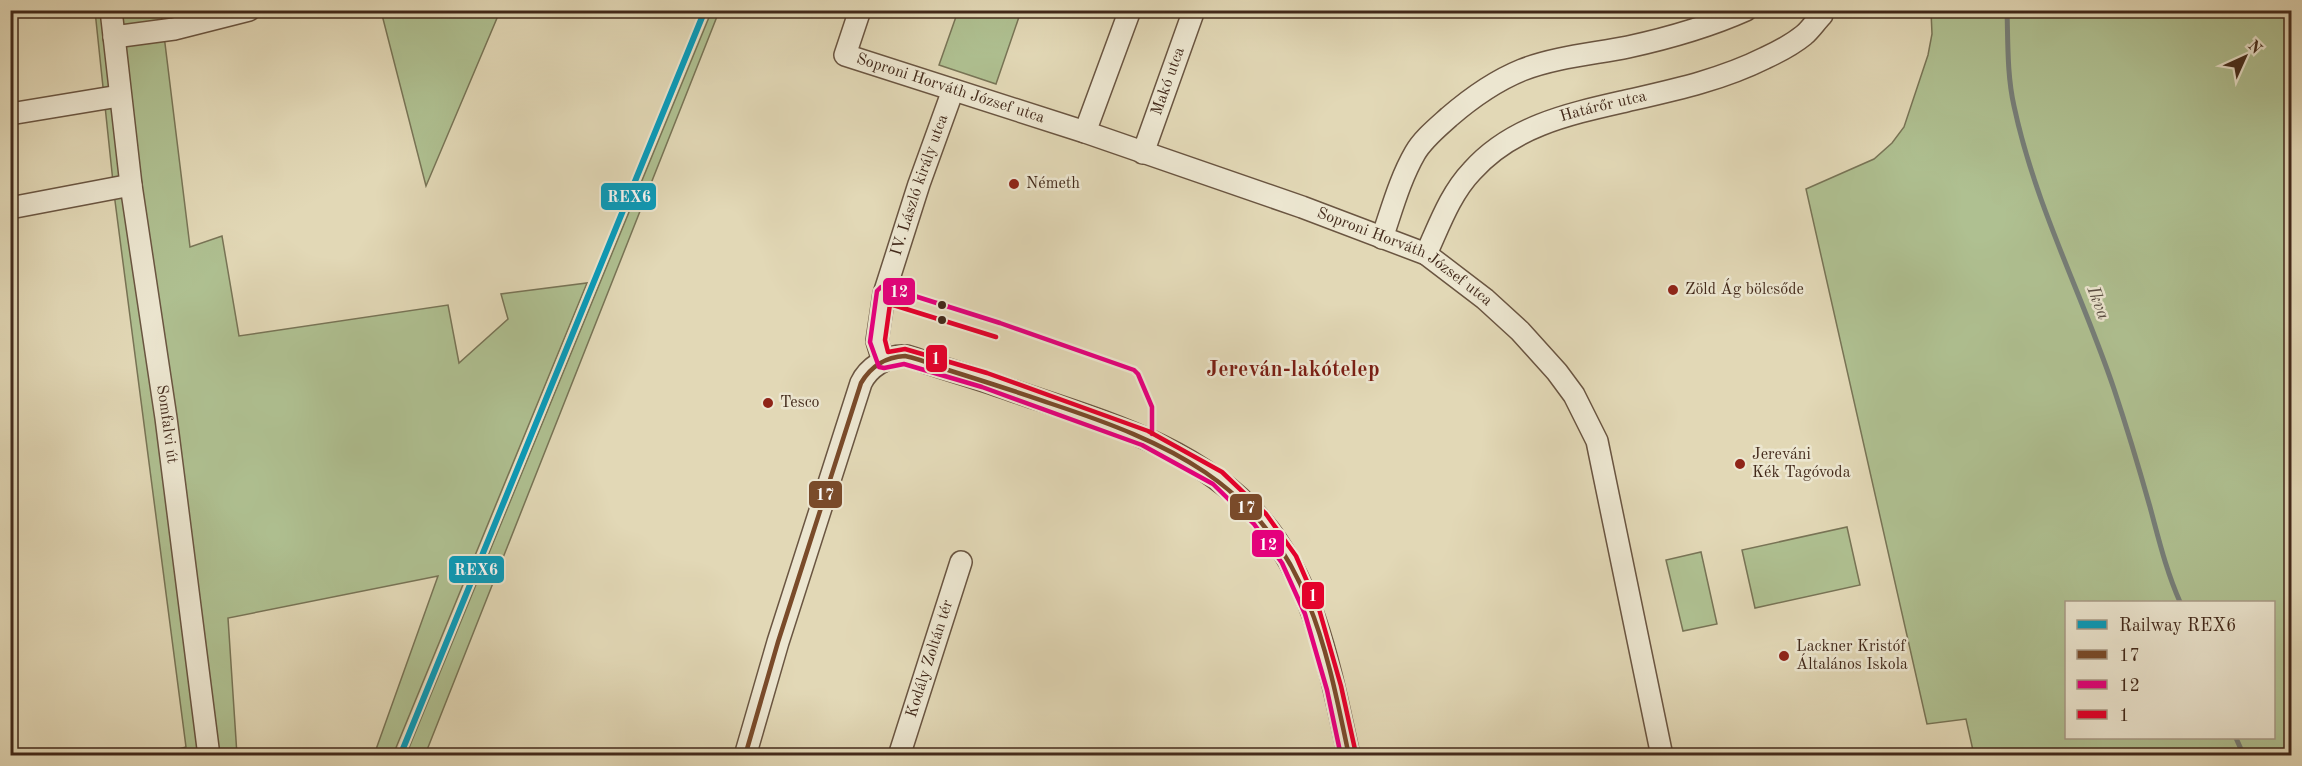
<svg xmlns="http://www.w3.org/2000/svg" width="2302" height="766" font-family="'Old Standard TT',serif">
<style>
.green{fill:#afc091;stroke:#787456;stroke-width:1.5;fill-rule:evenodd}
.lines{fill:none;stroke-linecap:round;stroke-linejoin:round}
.stream{stroke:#767e79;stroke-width:5}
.minor-casing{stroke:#6a5541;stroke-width:24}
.minor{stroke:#ece6d0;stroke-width:21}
.bus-1-casing{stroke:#ece6d0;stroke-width:9}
.bus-2-casing{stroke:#ece6d0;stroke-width:9}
.bus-3-casing{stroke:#ece6d0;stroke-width:9}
.bus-1{stroke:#7a4b2a;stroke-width:4.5}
.bus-2{stroke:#e5007d;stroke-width:4.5}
.bus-3{stroke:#e4002b;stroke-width:4.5}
.rail-1-casing{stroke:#ece6d0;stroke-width:10}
.rail-1{stroke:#079cbc;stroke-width:6}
.poi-dot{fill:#8f2418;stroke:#ece6d0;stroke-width:2}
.bus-dot{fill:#42291a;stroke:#ece6d0;stroke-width:2}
.labels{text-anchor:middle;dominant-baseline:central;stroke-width:5;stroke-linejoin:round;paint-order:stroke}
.street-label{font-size:16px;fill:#42291a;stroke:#ece6d0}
.poi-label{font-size:16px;fill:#42291a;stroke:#ece6d0;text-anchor:start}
.water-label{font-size:18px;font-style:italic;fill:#584c42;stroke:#ece6d0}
.district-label{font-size:22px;font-weight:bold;fill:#7a1f14;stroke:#ece6d0}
.line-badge{stroke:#ece6d0;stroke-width:2}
.badge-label{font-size:16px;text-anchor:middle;font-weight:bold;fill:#fff}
</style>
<rect width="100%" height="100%" fill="#e2d8b6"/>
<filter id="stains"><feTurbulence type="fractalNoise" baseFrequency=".00333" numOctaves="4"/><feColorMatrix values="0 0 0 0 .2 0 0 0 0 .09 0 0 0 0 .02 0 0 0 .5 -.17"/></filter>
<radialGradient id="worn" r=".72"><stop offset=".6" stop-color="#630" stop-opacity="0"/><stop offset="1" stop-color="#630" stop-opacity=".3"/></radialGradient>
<g class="green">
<polygon points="712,10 750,11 750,12 718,14 425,755 406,755"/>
<polygon points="95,11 161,11 190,247 222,236 239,336 448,305 459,363 508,319 501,294 587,283 393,755 374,755 438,576 228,618 237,755 157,755 186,747 115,201"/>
<polygon points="381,11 500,11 426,186"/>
<polygon points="958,11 1021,11 996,84 939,65"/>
<path d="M 1931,11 L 2291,11 L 2291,755 L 1974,755 L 1966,719 L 1927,724 L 1806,189 L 1874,159 L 1892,143 L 1904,127 L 1928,55 L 1932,34 ZM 2066,602 L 2274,602 L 2274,738 L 2066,738 Z"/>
<polygon points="1847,527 1860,585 1755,608 1742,550"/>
<polygon points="1701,552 1717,624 1683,631 1666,560"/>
</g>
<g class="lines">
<g class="stream">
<path d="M 2007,10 C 2008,42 2007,75 2014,106 C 2035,205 2082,294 2114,389 C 2127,428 2139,468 2150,507 C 2159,540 2166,570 2180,602"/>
<polyline points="2236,738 2244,756"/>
</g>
<defs>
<g id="minor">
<path id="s1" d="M 111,10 L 131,185 L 166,418 L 209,756"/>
<path id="s2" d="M 860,10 L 845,55 L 1085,132 L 1302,207 L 1426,254 L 1485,299 L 1520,331 L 1557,372 L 1574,395 L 1597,441 L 1662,756"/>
<polyline points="114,37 174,29 249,10"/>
<polyline points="10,114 119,96"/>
<polyline points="1085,132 1130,10"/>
<path id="s3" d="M 1143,153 L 1194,10"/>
<polyline points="10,208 131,185"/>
<path d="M 1382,238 C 1392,209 1400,179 1415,153 C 1423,139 1438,127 1449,117 C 1471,98 1495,81 1522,70 C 1556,57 1593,54 1628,47 C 1669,38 1708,27 1746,10"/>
<path id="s4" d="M 1426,254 C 1439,226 1450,194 1472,171 C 1512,126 1569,114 1626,101 C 1674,90 1721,80 1765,58 C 1778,52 1793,44 1804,35 C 1811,29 1816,21 1822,15 L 1823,10"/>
<path id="s5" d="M 883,361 L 877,341 L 884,294 L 919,184 L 953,90"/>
<path d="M 745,756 L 778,642 L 861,383 C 868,368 887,355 905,356 C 913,357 923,362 931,364 C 955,372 980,379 1005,388 C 1094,419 1196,444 1260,519 C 1316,584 1331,675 1349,756"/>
<path id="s6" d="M 899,756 L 961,562"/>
</g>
</defs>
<use href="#minor" class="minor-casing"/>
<use href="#minor" class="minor"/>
<defs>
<path id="bus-1" d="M 745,756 L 778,642 L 861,383 C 871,366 886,357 905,356 C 920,359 934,365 948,370 C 983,381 1018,392 1052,404 C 1166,442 1261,482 1308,602 C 1328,651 1338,704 1349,756"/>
<polyline id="bus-2" points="1152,434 1152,407 1138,374 1134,370 1000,323 886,287 881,287 877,291 870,342 879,367 884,368 904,364 982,387 1142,445 1213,484 1254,524 1282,563 1305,614 1327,690 1341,756"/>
<polyline id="bus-3" points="996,337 890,304 885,340 888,352 905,349 987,373 1148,431 1222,472 1266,514 1296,556 1319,609 1341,686 1356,754"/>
</defs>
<use href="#bus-1" class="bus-1-casing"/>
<use href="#bus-2" class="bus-2-casing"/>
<use href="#bus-3" class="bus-3-casing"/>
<use href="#bus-1" class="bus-1"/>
<use href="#bus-2" class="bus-2"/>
<use href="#bus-3" class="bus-3"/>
<defs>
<polyline id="rail-1" points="400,756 705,10"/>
</defs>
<use href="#rail-1" class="rail-1-casing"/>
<use href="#rail-1" class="rail-1"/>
</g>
<g class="poi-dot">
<circle cx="1014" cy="184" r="6"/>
<circle cx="1673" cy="290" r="6"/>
<circle cx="768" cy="403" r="6"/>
<circle cx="1740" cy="464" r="6"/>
<circle cx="1784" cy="656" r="6"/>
</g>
<g class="bus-dot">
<circle cx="942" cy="305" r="5"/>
<circle cx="942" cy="320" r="5"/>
</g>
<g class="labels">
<g class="street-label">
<text stroke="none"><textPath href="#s3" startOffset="76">Makó utca</textPath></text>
<text stroke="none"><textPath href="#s2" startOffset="158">Soproni Horváth József utca</textPath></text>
<text stroke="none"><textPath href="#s4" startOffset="244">Határőr utca</textPath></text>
<text stroke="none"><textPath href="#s5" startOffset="183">IV. László király utca</textPath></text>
<text stroke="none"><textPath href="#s2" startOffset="644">Soproni Horváth József utca</textPath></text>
<text stroke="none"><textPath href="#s1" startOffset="418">Somfalvi út</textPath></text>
<text stroke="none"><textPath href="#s6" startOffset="102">Kodály Zoltán tér</textPath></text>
</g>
<g class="poi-label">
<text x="1026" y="184">Németh</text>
<text x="1685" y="290">Zöld Ág bölcsőde</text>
<text x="780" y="403">Tesco</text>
<text x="1752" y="455">Jereváni<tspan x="1752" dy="18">Kék Tagóvoda</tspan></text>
<text x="1796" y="647">Lackner Kristóf<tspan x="1796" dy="18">Általános Iskola</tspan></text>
</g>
<g class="water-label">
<text transform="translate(2098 303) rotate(69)">Ikva</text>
</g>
<g class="district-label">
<text x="1293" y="370">Jereván-lakótelep</text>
</g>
</g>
<g class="line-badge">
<rect x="600" y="182" width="57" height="29" rx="6" fill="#079cbc"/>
<rect x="882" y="277" width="34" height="29" rx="6" fill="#e5007d"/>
<rect x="925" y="344" width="23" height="29" rx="6" fill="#e4002b"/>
<rect x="808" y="480" width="35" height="29" rx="6" fill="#7a4b2a"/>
<rect x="1229" y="493" width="34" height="28" rx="6" fill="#7a4b2a"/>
<rect x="1251" y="529" width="34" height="29" rx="6" fill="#e5007d"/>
<rect x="448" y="555" width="57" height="29" rx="6" fill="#079cbc"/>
<rect x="1301" y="581" width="24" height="29" rx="6" fill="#e4002b"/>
</g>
<g class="badge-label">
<text x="629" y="202">REX6</text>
<text x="899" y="297">12</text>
<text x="936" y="364">1</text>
<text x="825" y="500">17</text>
<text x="1246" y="513">17</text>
<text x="1268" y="550">12</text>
<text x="476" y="575">REX6</text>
<text x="1313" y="601">1</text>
</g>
<rect width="2302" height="766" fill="none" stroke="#e2d8b6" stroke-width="36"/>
<rect x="12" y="12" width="2278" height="742" fill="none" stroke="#42291a" stroke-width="3"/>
<rect x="18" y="18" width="2266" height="730" fill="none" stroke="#42291a" stroke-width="1.5"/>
<rect x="2065" y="601" width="210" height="138" fill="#ece6d0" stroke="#a89a87" stroke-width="1.5"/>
<rect x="2077" y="620" width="30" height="9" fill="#079cbc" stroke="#a89a87" stroke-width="1.5"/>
<text x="2119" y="631" font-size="18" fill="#42291a">Railway REX6</text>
<rect x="2077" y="650" width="30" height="9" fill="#7a4b2a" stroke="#a89a87" stroke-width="1.5"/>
<text x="2119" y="661" font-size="18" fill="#42291a">17</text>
<rect x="2077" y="680" width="30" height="9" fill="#e5007d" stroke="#a89a87" stroke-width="1.5"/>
<text x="2119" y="691" font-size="18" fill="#42291a">12</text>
<rect x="2077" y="710" width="30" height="9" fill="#e4002b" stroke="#a89a87" stroke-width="1.5"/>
<text x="2119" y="721" font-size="18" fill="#42291a">1</text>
<g transform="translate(2245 57) rotate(45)" stroke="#ece6d0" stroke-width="4.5" paint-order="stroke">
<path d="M0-4.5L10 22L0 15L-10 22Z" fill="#42291a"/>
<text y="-9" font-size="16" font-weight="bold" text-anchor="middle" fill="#42291a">N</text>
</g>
<rect width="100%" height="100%" filter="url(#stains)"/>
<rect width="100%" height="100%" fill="url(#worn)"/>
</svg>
